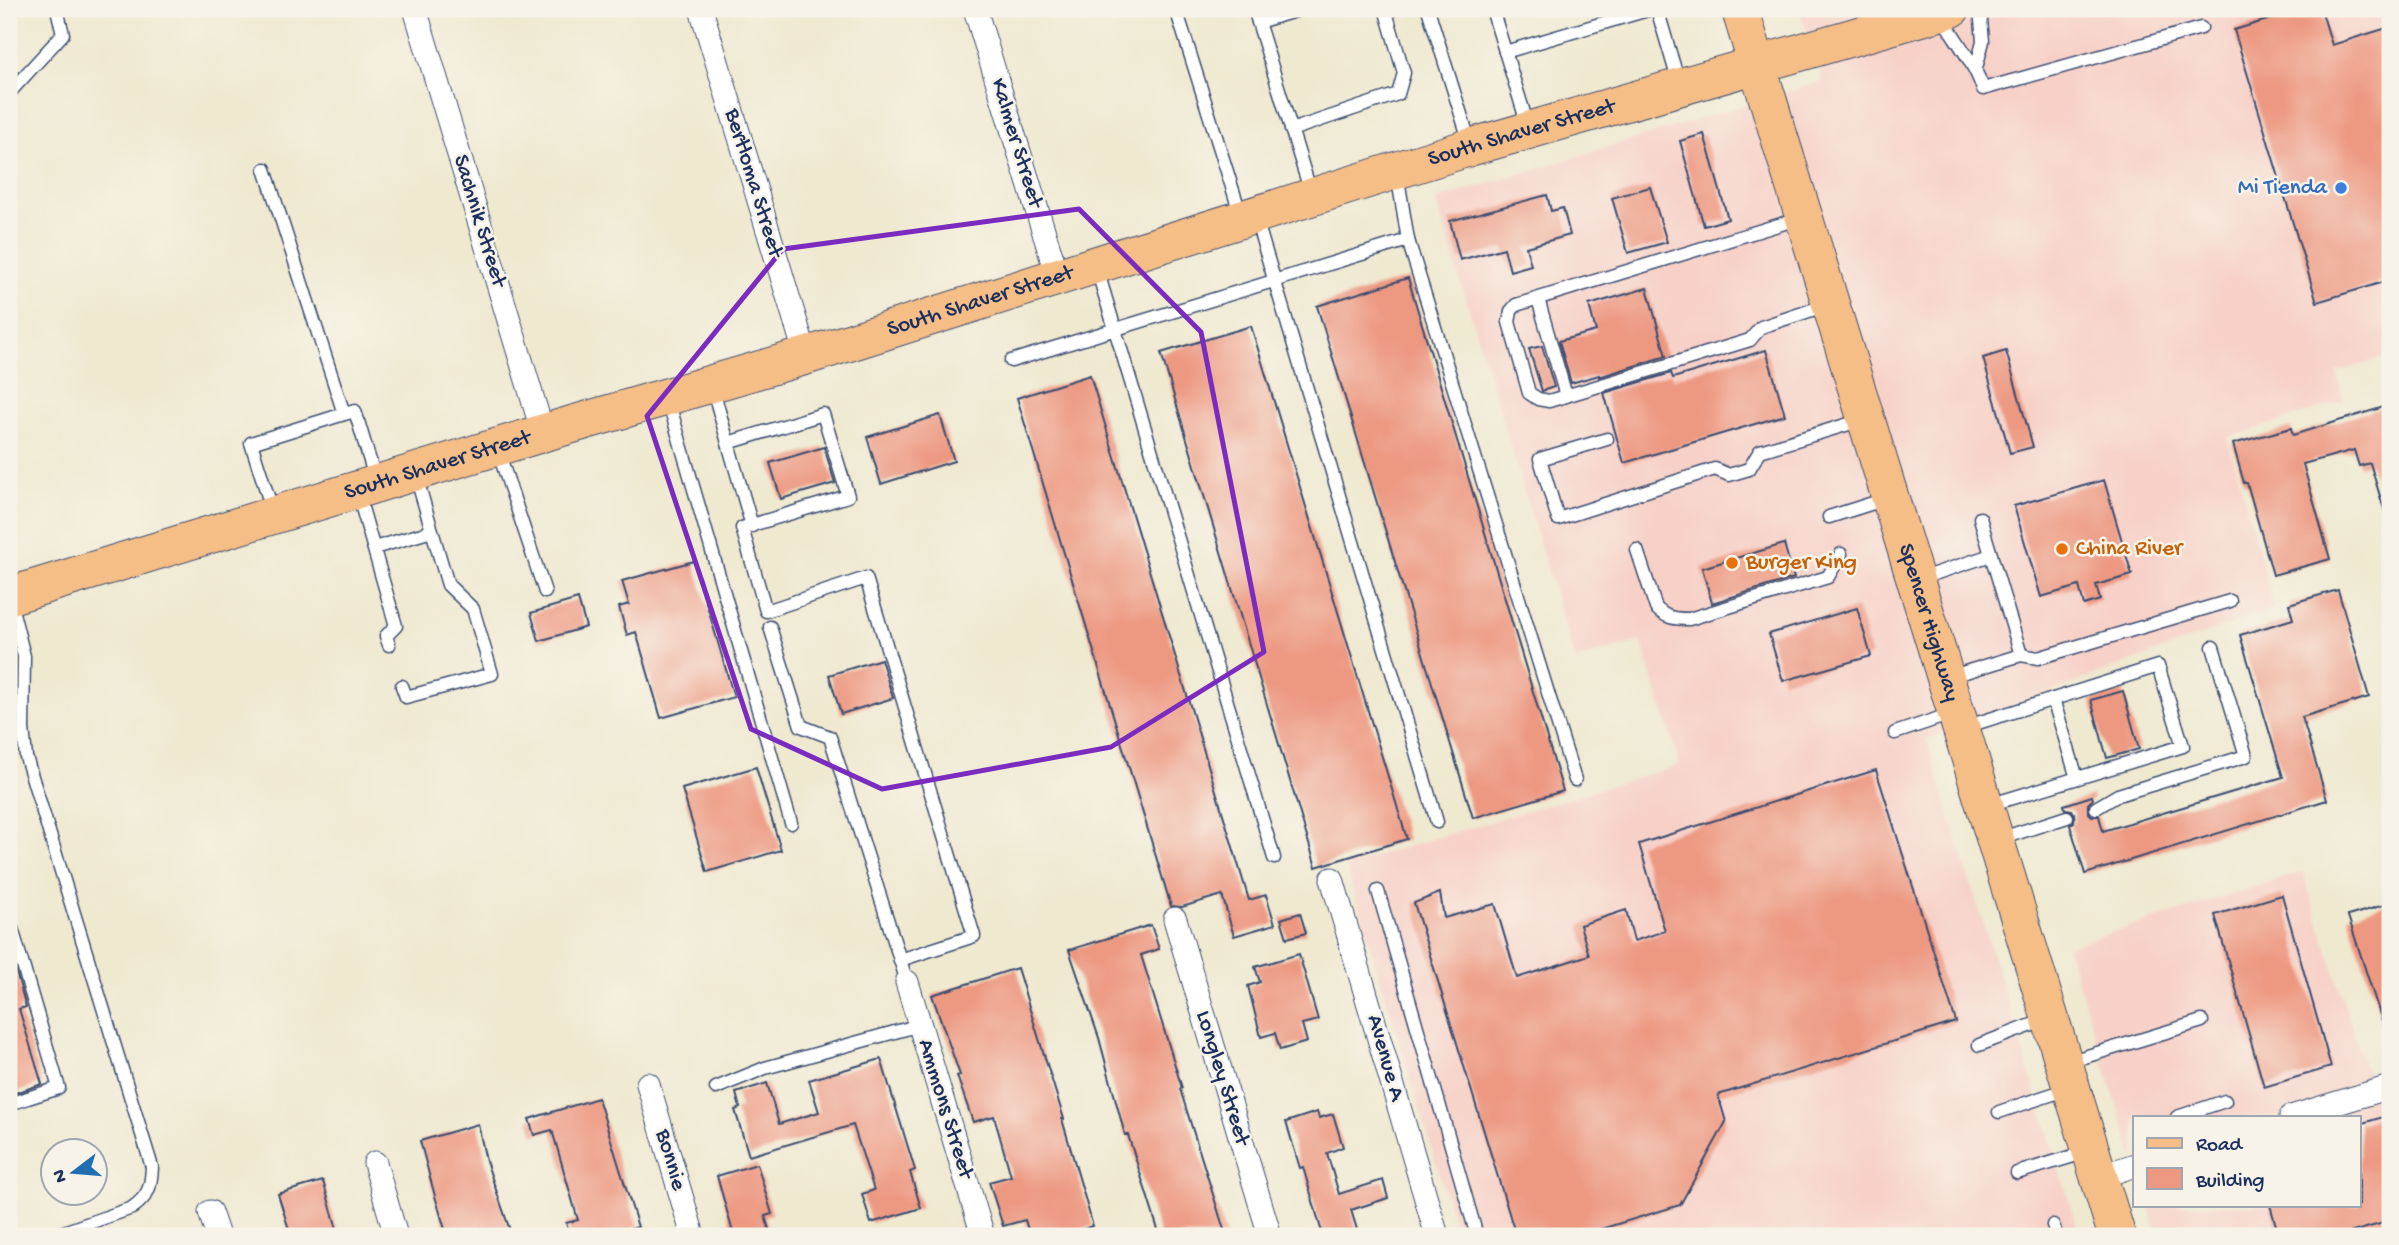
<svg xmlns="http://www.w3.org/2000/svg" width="2399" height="1245" font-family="'Gochi Hand',sans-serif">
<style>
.built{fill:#f7d1c8}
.building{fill:#ed9881}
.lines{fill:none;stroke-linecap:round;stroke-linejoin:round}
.lane-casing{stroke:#3b4b6f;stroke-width:15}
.street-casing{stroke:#3b4b6f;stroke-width:25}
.primary-casing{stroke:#3b4b6f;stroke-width:39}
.lane{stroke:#fff;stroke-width:12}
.street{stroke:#fff;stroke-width:23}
.primary{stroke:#f6be87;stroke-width:37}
.marked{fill:none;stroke:#7b2cbf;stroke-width:5;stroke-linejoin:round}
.shop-dot{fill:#3f7fe0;stroke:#f7f3e8;stroke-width:2.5}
.food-dot{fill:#e8710a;stroke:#f7f3e8;stroke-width:2.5}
.labels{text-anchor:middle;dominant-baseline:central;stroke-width:5;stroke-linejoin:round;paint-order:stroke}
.street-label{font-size:23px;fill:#1b2f5e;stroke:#f7f3e8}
.shop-label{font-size:23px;fill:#366cbe;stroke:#f7f3e8;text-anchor:end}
.food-label{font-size:23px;fill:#c56008;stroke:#f7f3e8;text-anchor:start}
</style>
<rect width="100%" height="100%" fill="#f7f3e8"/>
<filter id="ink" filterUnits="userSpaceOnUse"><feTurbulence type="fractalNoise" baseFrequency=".0143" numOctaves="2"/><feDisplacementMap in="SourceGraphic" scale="14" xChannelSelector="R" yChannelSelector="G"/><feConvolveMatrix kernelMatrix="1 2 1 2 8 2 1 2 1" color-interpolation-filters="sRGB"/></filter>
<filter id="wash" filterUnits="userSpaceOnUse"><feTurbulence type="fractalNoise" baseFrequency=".00686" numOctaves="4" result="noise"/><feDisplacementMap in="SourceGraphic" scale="28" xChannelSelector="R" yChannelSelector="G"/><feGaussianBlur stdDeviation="1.57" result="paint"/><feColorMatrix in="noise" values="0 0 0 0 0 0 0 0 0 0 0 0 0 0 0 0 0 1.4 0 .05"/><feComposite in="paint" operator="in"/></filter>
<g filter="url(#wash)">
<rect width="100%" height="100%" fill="#efe9d0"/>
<g class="built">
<polygon points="1799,9 2390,9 2390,356 2337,372 2343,401 2228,438 2274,608 1926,739 2080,1236 1458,1236 1346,865 1680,765 1641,641 1575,660 1436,200 1823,81"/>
<polygon points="2303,872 2376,1104 2390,1100 2390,1236 2158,1236 2148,1205 2359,1205 2359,1117 2135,1117 2135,1162 2067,947"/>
</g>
<g id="blocks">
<g class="building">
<polygon points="2304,9 2321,9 2332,45 2390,27 2390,280 2317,302 2234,30"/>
<polygon points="1704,134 1728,219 1704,226 1680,141"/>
<polygon points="1650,187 1667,242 1628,253 1612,198"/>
<polygon points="1547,195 1551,211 1563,208 1570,235 1526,247 1531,265 1510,271 1504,248 1460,260 1450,221"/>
<polygon points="1408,278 1563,791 1473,818 1317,306"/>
<polygon points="1647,288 1666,356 1599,377 1599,375 1571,383 1559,341 1596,331 1589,305"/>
<polygon points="1251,326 1407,839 1316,867 1161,353"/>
<polygon points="1542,346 1554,387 1542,391 1529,349"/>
<polygon points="1766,350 1785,415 1624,463 1604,393 1671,373 1673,378"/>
<polygon points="2006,351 2033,447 2010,453 1983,358"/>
<polygon points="1090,375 1249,900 1266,895 1275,924 1234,936 1222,895 1182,907 1171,906 1017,398"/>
<polygon points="2390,405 2390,515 2386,516 2370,463 2359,466 2354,450 2303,464 2330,559 2273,575 2247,483 2244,483 2233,444 2291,428 2293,435"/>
<polygon points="940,415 954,461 881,484 867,437"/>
<polygon points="824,447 835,483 781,499 770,463"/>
<polygon points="2104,480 2132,575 2096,585 2100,600 2084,605 2079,586 2041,597 2014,506"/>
<polygon points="1784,544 1794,578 1712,603 1702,568"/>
<polygon points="694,561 734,697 661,718 636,632 627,635 619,607 629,604 622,581"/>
<polygon points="2338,590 2369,697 2302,717 2327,800 2085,874 2070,825 2074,822 2075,815 2072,810 2065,809 2064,805 2092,796 2093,799 2088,804 2088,812 2092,816 2099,816 2103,831 2283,777 2240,635 2293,619 2289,604"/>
<polygon points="578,599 586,627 539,641 531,613"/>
<polygon points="1857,608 1871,656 1783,681 1769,634"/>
<polygon points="881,659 893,698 841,714 829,675"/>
<polygon points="2123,691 2139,749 2107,758 2091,700"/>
<polygon points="756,767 781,850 707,872 682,789"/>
<polygon points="1876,770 1956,1022 1718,1095 1726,1122 1680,1205 1578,1236 1516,1236 1414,903 1440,893 1444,918 1495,904 1517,978 1589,955 1580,925 1626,910 1634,941 1665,931 1639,844"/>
<polygon points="2282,895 2331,1067 2264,1087 2215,915"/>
<polygon points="2390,903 2390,1032 2386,1033 2348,916"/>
<polygon points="1300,913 1306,933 1287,938 1281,919"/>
<polygon points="1151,925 1159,949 1141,955 1182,1088 1180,1089 1226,1236 1160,1236 1128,1135 1125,1135 1099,1038 1069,950"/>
<polygon points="1299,954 1318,1020 1302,1024 1307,1042 1280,1050 1275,1033 1261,1037 1248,986 1260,982 1255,967"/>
<polygon points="9,958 12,958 26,1007 19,1009 42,1084 9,1095"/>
<polygon points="1017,968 1064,1119 1062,1119 1093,1226 1075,1232 1077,1236 1030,1236 1025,1220 1003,1226 989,1182 1011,1176 994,1116 973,1122 957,1076 960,1075 932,995"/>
<polygon points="881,1059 915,1170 910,1172 921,1208 871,1223 862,1194 874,1190 853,1125 749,1156 735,1110 740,1108 736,1093 767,1083 779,1124 819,1112 809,1080"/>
<polygon points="598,1098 638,1227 620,1232 622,1236 570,1236 566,1223 578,1220 552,1130 534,1135 529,1119"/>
<polygon points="1317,1112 1319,1118 1333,1114 1343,1147 1327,1153 1339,1194 1383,1180 1388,1198 1351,1210 1359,1236 1323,1236 1303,1167 1300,1168 1286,1122"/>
<polygon points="2390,1115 2390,1221 2339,1236 2279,1236 2270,1205 2359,1205 2359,1124"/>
<polygon points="478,1124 486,1161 512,1236 447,1236 435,1196 420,1141"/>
<polygon points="757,1164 772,1214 765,1216 771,1236 734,1236 717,1176"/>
<polygon points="323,1181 339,1236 291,1236 278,1194"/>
</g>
</g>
</g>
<g filter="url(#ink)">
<use href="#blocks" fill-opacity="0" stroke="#3b4b6f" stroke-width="2"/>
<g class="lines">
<defs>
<g id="lane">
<polyline points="1176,9 1241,216"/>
<polyline points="1254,9 1311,193"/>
<polyline points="1428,9 1470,143"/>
<polyline points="1492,9 1528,126"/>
<polyline points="1657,9 1679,83"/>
<path d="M 1941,15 C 1955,40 1974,62 1983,89 L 2201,28"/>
<polyline points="1258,22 1302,9"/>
<polyline points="1505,52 1651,9"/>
<polyline points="1976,68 1983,41 1980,9"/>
<polyline points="9,93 63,34 57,9"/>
<polyline points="1291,130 1398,94 1404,73 1386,12 1394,9"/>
<polyline points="265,169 344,414"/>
<polyline points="1397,173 1408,240 1575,780"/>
<polyline points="1801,218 1516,305 1511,311 1509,322 1529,393 1538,399 1549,401 1750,340 1761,327 1827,305"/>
<polyline points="1256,219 1437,822"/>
<polyline points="1096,266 1274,858"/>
<polyline points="1538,299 1566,396"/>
<polyline points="1011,361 1408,240"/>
<polyline points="712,386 728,443 823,414 848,496 742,528 766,611 866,578 974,936 900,960"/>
<polyline points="668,400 791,823"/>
<polyline points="1607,439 1540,459 1558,519 1715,469 1729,475 1749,469 1760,451 1862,420"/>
<polyline points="728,443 752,526"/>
<polyline points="498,451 545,592"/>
<polyline points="358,494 396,626 386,636 389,645"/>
<polyline points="273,512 251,443 344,414 355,411 376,481"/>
<polyline points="1829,517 1889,498"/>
<polyline points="1980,518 2021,655"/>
<polyline points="374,548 432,531"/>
<path d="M 1637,550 L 1656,608 C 1666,618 1675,619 1689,619 L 1828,577 L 1841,554"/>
<polyline points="1919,579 1991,555"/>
<path d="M 9,597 L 24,656 L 23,728 L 26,757 L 152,1167 C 151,1187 149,1196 132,1208 L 52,1236"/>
<polyline points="770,627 801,726 830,737 907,982"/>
<polyline points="1949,677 2021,655 2038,658 2230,601"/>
<polyline points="402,686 406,697 492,674 473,609 448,585 416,476"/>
<polyline points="2053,699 2077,778"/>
<polyline points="1965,727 2158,666 2183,746 1989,805"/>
<polyline points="1895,733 1954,713"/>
<polyline points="2096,808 2118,795 2246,756 2213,647"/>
<polyline points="1999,839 2067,817"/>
<polyline points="1378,891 1477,1236"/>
<polyline points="9,918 59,1088 9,1104"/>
<polyline points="1979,1045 2048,1019"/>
<polyline points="2068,1062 2202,1021"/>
<polyline points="716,1088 765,1068 920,1025"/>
<polyline points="1999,1112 2068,1089"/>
<polyline points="2177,1117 2225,1101"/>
<polyline points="2017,1173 2087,1152"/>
<polyline points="2053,1225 2057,1236"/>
</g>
<g id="street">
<polyline points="415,9 543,433"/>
<polyline points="701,9 806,356"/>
<polyline points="975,9 1058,278"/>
<polyline points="1332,879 1437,1236"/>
<polyline points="1175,919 1270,1236"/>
<polyline points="907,982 983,1236"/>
<polyline points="648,1084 693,1236"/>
<polyline points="2291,1117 2390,1087"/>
<polyline points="375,1163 396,1236"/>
<polyline points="2099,1177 2135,1165"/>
<polyline points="210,1212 218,1236"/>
</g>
<g id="primary">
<path id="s1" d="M 1740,9 L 2117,1236"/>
<path id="s2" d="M 9,596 L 543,433 L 806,356 L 1471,147 L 1951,9"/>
</g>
</defs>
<use href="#lane" class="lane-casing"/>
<use href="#street" class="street-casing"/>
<use href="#primary" class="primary-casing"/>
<use href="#lane" class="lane"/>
<use href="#street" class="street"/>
<use href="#primary" class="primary"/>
</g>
</g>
<path class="marked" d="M 1079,209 L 1201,332 L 1264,652 L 1111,747 L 882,789 L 751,729 L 647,416 L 783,249 Z"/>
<circle class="shop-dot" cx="2341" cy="188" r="7"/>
<g class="food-dot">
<circle cx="2062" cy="549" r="7"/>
<circle cx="1732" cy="563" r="7"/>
</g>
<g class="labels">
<g class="street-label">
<text stroke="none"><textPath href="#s2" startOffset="1582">South Shaver Street</textPath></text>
<text transform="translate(1016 143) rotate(73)">Kalmer Street</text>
<text transform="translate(753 183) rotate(73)">Bertloma Street</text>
<text transform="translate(479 221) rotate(73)">Sachnik Street</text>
<text stroke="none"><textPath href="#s2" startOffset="1015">South Shaver Street</textPath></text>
<text stroke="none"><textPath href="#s2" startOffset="448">South Shaver Street</textPath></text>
<text stroke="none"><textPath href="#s1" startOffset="642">Spencer Highway</textPath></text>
<text transform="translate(1385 1058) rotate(74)">Avenue A</text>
<text transform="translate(1222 1078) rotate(73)">Longley Street</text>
<text transform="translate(945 1109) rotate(73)">Ammons Street</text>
<text transform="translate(670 1160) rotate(74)">Bonnie</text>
</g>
<g class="shop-label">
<text x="2327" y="188">Mi Tienda</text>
</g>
<g class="food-label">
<text x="2076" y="549">China River</text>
<text x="1746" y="563">Burger King</text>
</g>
</g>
<rect width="2399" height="1245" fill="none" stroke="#f7f3e8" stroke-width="35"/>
<rect x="2133" y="1116" width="228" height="91" fill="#f7f3e8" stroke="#9fa5b1" stroke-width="2"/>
<rect x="2147" y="1138" width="35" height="10" fill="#f6be87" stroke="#9fa5b1" stroke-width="2"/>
<text x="2196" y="1150" font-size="21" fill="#1b2f5e">Road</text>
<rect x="2147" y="1168" width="35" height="21" fill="#ed9881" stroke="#9fa5b1" stroke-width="2"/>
<text x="2196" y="1186" font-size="21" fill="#1b2f5e">Building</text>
<g transform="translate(74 1172) rotate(254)"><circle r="33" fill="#f7f3e8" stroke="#9fa5b1" stroke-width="2"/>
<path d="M0-5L12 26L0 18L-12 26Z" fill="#1f6fb2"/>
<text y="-10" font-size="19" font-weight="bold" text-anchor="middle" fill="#1b2f5e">N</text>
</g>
</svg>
